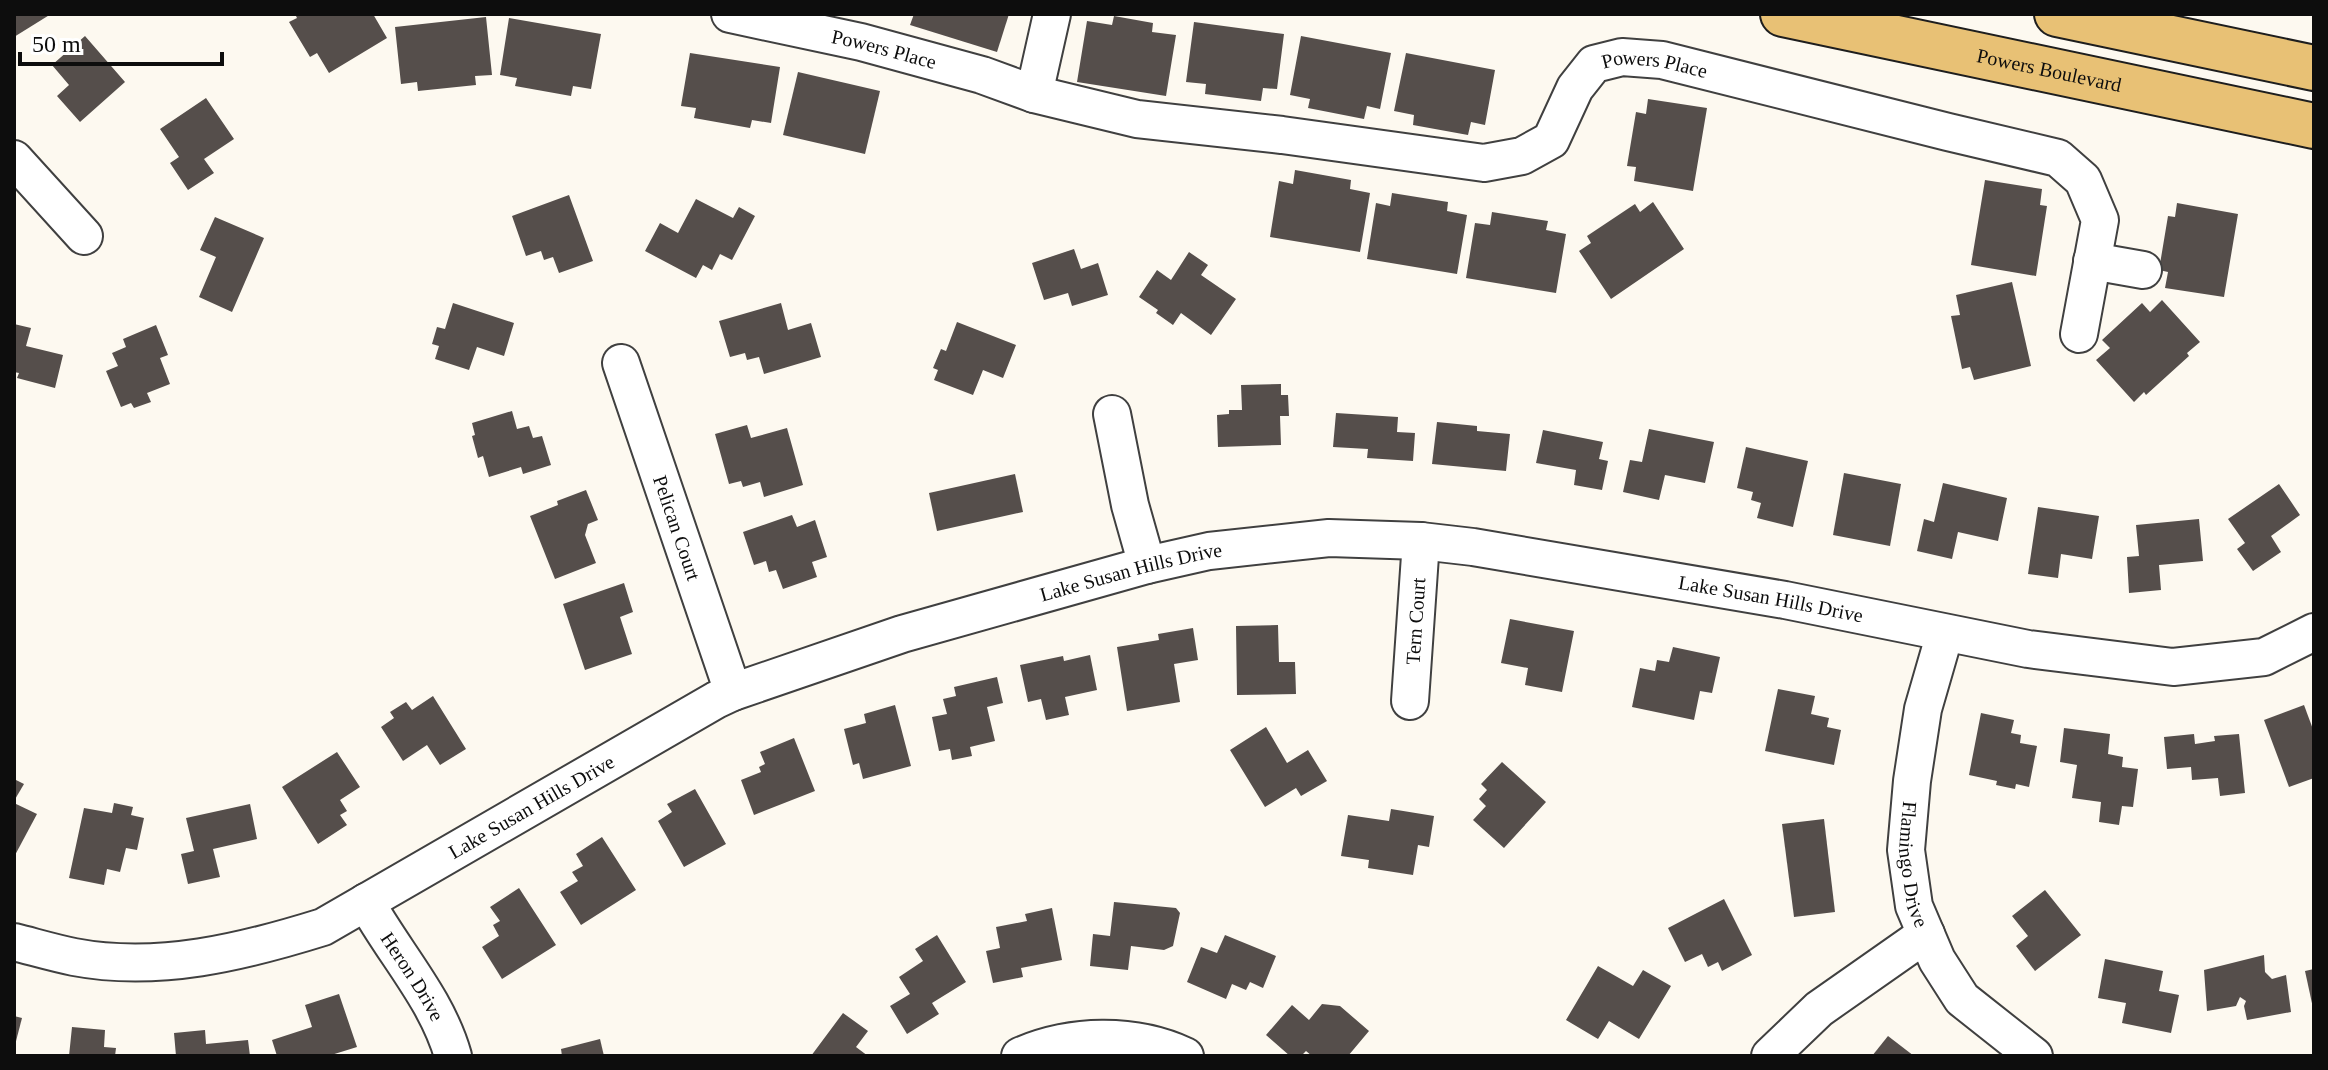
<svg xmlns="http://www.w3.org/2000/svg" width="2328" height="1070" font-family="Georgia,serif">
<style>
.building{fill:#554e4b}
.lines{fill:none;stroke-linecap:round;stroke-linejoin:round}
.minor-casing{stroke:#404040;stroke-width:40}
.major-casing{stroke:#1e1e1e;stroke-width:48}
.minor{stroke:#fff;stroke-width:36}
.major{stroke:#e8c175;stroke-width:44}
.labels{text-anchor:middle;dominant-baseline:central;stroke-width:8;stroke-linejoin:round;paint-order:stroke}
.street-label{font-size:20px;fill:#0d0d0d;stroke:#fff}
</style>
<rect width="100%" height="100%" fill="#fdf9f0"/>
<g class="building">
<polygon points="14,14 51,14 14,37"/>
<polygon points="295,14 373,14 387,38 329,73 317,53 310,57 289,22 297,18"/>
<polygon points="914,14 1009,14 997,52 910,25"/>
<polygon points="1114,16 1153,23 1152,32 1176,35 1166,96 1077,82 1087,21 1112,25"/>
<polygon points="486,17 492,75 475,76 476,85 418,91 417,82 401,84 395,27"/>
<polygon points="509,18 601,34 591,89 573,86 571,96 515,86 517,78 500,75"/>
<polygon points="1194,22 1284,34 1277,89 1263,88 1261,101 1205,94 1206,84 1186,82"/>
<polygon points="85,36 125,82 80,122 57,96 69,85 52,65"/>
<polygon points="1301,36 1391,53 1380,109 1367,106 1364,119 1308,108 1310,99 1290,95"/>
<polygon points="690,53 780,67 771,123 752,120 750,128 694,118 696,108 681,106"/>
<polygon points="1406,53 1495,70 1485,125 1471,122 1468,135 1413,125 1414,115 1394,111"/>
<polygon points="798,72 880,91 865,154 783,135"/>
<polygon points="206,98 234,139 204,159 214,173 188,190 170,163 179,157 160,129"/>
<polygon points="1648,99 1707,108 1693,191 1634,181 1636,167 1627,166 1636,112 1646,114"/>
<polygon points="1295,170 1351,180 1350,189 1370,193 1360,252 1270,237 1279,181 1293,184"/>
<polygon points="1985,180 2042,189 2040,205 2047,206 2036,276 1971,265"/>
<polygon points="1392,193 1448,202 1447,211 1467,215 1457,274 1367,259 1376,203 1390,206"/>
<polygon points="569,195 593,261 559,273 553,257 544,260 541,251 526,256 512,216"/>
<polygon points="696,199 733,218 739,207 755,216 732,260 720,254 712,270 703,265 696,278 645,251 660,223 678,233"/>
<polygon points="1653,202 1684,249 1611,299 1579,251 1591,243 1587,236 1635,204 1640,212"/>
<polygon points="2177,203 2238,214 2224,297 2165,288 2168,272 2159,270 2168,216 2175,217"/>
<polygon points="1492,212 1548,221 1546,230 1566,234 1556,293 1466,278 1475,223 1490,225"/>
<polygon points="215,217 264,238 232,312 199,297 216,257 200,250"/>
<polygon points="1074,249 1081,269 1098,263 1108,295 1072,306 1068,293 1044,300 1032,263"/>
<polygon points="1189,252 1208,265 1201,275 1236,299 1211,335 1181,313 1173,325 1156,313 1158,310 1139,297 1157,270 1171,280"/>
<polygon points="2012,282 2031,366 1974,380 1970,367 1962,369 1951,316 1960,315 1956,295"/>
<polygon points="2162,300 2200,342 2187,353 2189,356 2146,395 2144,392 2134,402 2096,360 2110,348 2102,340 2142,303 2150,312"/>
<polygon points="453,303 514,323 504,356 477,347 469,370 435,359 439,346 432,344 437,327 445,329"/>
<polygon points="781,303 788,330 811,323 821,357 764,374 759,357 747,360 745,353 730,357 719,321"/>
<polygon points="957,322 1016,345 1003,378 983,370 973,395 934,380 938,370 933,368 941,349 946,351"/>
<polygon points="14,324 31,328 26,346 63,355 55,388 17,378 19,373 14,372"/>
<polygon points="156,325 168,355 160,358 170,384 147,393 151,402 134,408 131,403 121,407 106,371 118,366 112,353 126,347 123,339"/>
<polygon points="1281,384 1281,395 1288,395 1289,416 1280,416 1281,445 1218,447 1217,415 1229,414 1229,410 1242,410 1241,385"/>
<polygon points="512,411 517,429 529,426 533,438 542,436 551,465 523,474 521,467 489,477 483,456 478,458 472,436 475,435 472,423"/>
<polygon points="1336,413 1398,417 1397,432 1415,433 1413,461 1367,458 1368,449 1333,447"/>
<polygon points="1437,422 1477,426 1477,431 1510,434 1506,471 1432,464"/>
<polygon points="747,425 751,438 787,428 803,485 764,497 760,482 743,487 741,481 729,484 715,434"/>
<polygon points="1649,429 1714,442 1705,483 1665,475 1659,500 1623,492 1630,460 1642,462"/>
<polygon points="1543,430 1603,442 1599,459 1608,461 1602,490 1574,485 1576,470 1536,463"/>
<polygon points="1746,447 1808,461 1793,527 1757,518 1761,503 1751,500 1753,492 1737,488"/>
<polygon points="1844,473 1901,484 1890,546 1833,535"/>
<polygon points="1015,474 1023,512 937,531 929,493"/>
<polygon points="1943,483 2007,498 1998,541 1958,532 1952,559 1917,551 1924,519 1934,522"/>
<polygon points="2279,484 2300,515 2271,536 2281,552 2253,571 2237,549 2245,543 2228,519"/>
<polygon points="586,490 598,520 588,524 585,535 596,563 555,579 530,516 558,505 557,501"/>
<polygon points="2038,507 2099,516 2092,559 2061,554 2058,578 2028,574"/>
<polygon points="792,515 797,527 815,520 827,557 812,562 817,577 783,589 776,570 769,572 766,561 754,565 743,532"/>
<polygon points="2199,519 2203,561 2159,565 2161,590 2129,593 2127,557 2139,556 2136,525"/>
<polygon points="624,583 633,612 620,617 632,654 585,670 563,604"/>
<polygon points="1510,619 1574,631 1562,692 1525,685 1528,668 1501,663"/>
<polygon points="1278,625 1279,662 1295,662 1296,694 1237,695 1236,626"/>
<polygon points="1193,628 1198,660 1174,664 1180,702 1127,711 1117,647 1159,640 1158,634"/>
<polygon points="1673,647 1720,657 1712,693 1700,691 1694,720 1632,707 1640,668 1655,671 1657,660 1669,662"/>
<polygon points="1090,655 1097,690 1065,697 1069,715 1046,720 1041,699 1028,702 1020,665 1063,656 1064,661"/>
<polygon points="997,677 1003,703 987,707 995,741 970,747 972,756 952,760 950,749 939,751 932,717 947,714 943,699 956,696 954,687"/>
<polygon points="1778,689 1815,696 1811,714 1829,718 1827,727 1841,730 1834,765 1765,751"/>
<polygon points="433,696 466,749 440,765 427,745 403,761 381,727 394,718 390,712 406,702 412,710"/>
<polygon points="895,705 911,766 863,779 859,763 853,765 844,729 866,723 864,714"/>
<polygon points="2304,705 2314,732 2314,778 2289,787 2264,720"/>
<polygon points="1981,713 2014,720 2011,733 2021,735 2020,743 2037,746 2029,787 2016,784 2015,789 1996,785 1997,781 1969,775"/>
<polygon points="1266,727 1287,763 1308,750 1327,781 1301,796 1296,788 1265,807 1230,750"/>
<polygon points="2064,728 2110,734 2108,754 2123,757 2122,767 2138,769 2133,807 2122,806 2119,825 2099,822 2101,802 2072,798 2077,765 2060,762"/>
<polygon points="2194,734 2195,744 2215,741 2214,736 2239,734 2245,793 2220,796 2218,778 2192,780 2191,767 2167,769 2164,737"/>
<polygon points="794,738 815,791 754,815 741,780 761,772 759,767 765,764 760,752"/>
<polygon points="337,752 360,787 340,800 347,811 340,815 347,825 318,844 282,787"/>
<polygon points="1502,762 1546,802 1504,848 1473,820 1486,806 1479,799 1487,790 1481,784"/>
<polygon points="14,779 24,784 14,801"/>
<polygon points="695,789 726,844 684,867 658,821 672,812 667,804"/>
<polygon points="14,803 37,814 14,857"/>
<polygon points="114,803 133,807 131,815 144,818 137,850 126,848 120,872 107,869 104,885 69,878 84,808 112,813"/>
<polygon points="250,804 257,839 213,849 220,877 188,884 181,854 194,851 186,818"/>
<polygon points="1391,809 1434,816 1429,847 1418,845 1413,875 1368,868 1369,860 1341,856 1348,815 1389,821"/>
<polygon points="1824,819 1835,912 1794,917 1782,824"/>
<polygon points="602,837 636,890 581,925 560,892 578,881 572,872 583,866 576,854"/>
<polygon points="519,888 556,945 502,979 482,947 499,936 493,925 500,921 490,907"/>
<polygon points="2045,890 2081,935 2035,971 2016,946 2028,936 2012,916"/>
<polygon points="1724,899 1752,955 1722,971 1718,962 1708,967 1702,954 1685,962 1668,928"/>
<polygon points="1114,902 1176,908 1180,913 1173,946 1164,950 1131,946 1128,970 1090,966 1093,934 1110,936"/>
<polygon points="1052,908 1062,960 1021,968 1023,977 993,983 986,951 1000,948 996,927 1027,921 1025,914"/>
<polygon points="937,935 966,982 932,1003 939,1014 907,1034 890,1006 910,994 899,977 923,961 915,949"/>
<polygon points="1225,935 1276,956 1263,988 1250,982 1246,990 1232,984 1226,999 1187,982 1201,947 1217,953"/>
<polygon points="2264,955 2265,972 2272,979 2286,975 2291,1012 2247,1020 2244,1006 2246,1001 2240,997 2236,1006 2207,1011 2204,970"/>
<polygon points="2105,959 2163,971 2159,991 2179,995 2171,1033 2122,1023 2126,1003 2098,998"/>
<polygon points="1598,966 1633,986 1643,970 1671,986 1639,1039 1609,1021 1598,1039 1566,1020"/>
<polygon points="2314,969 2314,1008 2313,1008 2305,971"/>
<polygon points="339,994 357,1047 328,1056 277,1056 272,1040 312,1027 305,1005"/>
<polygon points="1322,1004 1340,1006 1369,1031 1348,1056 1312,1056 1306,1051 1301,1056 1290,1056 1266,1035 1292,1005 1309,1020"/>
<polygon points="843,1013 868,1031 856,1047 868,1056 811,1056"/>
<polygon points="14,1016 22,1018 15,1045 14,1045"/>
<polygon points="72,1027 105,1030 104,1047 116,1048 115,1056 69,1056"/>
<polygon points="205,1030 206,1044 248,1040 250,1056 176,1056 174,1033"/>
<polygon points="1888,1036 1914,1056 1872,1056"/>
<polygon points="600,1039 604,1056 562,1056 561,1049"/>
</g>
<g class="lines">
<defs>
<g id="minor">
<path id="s1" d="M 730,14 L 861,42 L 982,75 L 1034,94 L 1137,119 L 1282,135 L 1484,163 L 1522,156 L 1551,140 L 1575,88 L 1594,64 L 1622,57 L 1662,60 L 1948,132 L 2058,158 L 2083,180 L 2100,220 L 2079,334"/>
<polyline points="1034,94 1052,14"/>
<polyline points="14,159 84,236"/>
<polyline points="2092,261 2143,270"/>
<path id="s2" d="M 621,363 L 733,692"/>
<polyline points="1112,414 1130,505 1147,565"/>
<path id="s3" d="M 1945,633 L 1923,709 L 1912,781 L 1906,850 L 1914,906 L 1937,960 L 1962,999 L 2034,1056"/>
<path id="s4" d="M 1410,701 L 1421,541"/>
<path id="s5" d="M 366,902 C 394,953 437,999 453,1056"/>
<path id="s6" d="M 14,942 C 34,947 54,953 74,957 C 158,973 243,952 323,927 L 716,700 L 733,692 L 902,634 L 1147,565 L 1209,551 L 1329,538 L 1421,541 L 1473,547 L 1785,600 L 2028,649 L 2173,667 L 2264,657 L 2314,632"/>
<path d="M 1020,1056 C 1070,1034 1134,1032 1185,1056"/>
<polyline points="1770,1056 1819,1009 1926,934"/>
</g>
<g id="major">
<path id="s7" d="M 1783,14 L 2314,126"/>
<polyline points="2057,14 2314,68"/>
</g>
</defs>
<use href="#minor" class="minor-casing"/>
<use href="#major" class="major-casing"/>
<use href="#minor" class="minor"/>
<use href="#major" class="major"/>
</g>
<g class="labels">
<g class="street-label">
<text stroke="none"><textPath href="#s1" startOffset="158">Powers Place</textPath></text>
<text stroke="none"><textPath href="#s1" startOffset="992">Powers Place</textPath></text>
<text stroke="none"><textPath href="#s7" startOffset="272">Powers Boulevard</textPath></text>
<text stroke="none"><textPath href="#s2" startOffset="174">Pelican Court</textPath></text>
<text stroke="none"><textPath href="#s6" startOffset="1204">Lake Susan Hills Drive</textPath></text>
<text stroke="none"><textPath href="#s6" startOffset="1852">Lake Susan Hills Drive</textPath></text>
<text stroke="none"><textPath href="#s4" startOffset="80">Tern Court</textPath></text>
<text stroke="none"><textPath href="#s6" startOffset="556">Lake Susan Hills Drive</textPath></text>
<text stroke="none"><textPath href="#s3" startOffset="236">Flamingo Drive</textPath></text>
<text stroke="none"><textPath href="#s5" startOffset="88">Heron Drive</textPath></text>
</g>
</g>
<rect width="2328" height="1070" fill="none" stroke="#0d0d0d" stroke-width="32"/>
<path d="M20 52v12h202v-12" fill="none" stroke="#0d0d0d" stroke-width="4"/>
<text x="32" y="52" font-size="24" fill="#0d0d0d" stroke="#ffffff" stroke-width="6" paint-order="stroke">50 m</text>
</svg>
